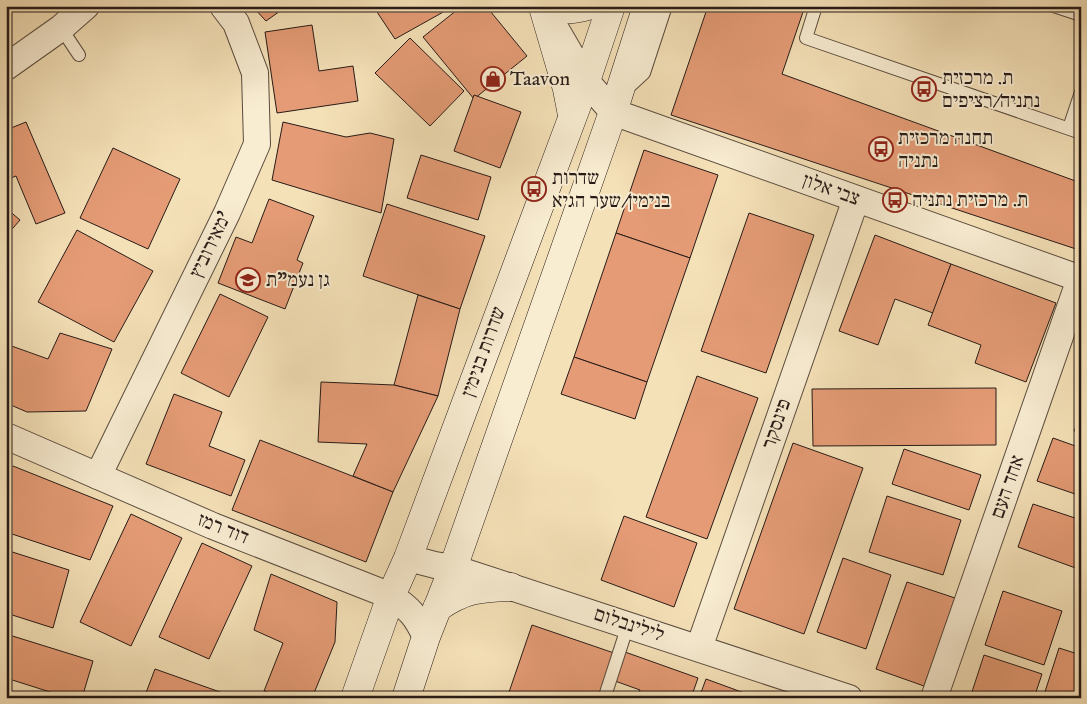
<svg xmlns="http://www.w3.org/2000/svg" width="1087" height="704" font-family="'IM FELL English','Frank Ruhl Libre',serif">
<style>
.building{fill:#e59c76;stroke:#271b17}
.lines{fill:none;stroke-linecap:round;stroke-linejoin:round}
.service-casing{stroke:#5a4c3f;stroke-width:14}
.minor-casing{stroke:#5a4c3f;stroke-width:28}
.secondary-casing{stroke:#271b17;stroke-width:29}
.service{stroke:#f8ecd1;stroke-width:12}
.minor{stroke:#f8ecd1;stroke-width:26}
.secondary{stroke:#f8ecd1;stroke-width:28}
.labels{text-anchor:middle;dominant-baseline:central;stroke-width:4;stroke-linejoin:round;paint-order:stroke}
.poi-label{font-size:20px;fill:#271b17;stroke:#f8ecd1;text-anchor:start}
.street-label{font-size:20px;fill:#271b17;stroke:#f8ecd1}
</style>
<rect width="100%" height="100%" fill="#f5e1b8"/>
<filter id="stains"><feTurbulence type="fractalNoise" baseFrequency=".004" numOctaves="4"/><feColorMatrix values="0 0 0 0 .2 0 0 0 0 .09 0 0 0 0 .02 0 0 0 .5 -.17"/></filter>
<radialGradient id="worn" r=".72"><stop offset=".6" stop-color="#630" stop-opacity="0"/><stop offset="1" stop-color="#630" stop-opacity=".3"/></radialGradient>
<g class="building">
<polygon points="252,6 287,6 266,21"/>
<polygon points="373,6 454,6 395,39"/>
<polygon points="462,6 486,6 527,56 474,99 423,37"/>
<polygon points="708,6 805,6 782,74 1081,183 1081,237 1076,249 671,115"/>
<polygon points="312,25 319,71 353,66 358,101 277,113 265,32"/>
<polygon points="410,38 464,91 430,126 375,73"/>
<polygon points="474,95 521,112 500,168 454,151"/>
<polygon points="26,122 65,213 36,224 16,176 6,180 6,130"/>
<polygon points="283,122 346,137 370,133 394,139 381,213 272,180"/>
<polygon points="113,148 180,179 148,249 80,218"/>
<polygon points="644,150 718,175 690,258 616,233"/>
<polygon points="421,155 491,177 478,220 407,198"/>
<polygon points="269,199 314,216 297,260 303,263 285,309 218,283 236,237 252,243"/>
<polygon points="387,204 485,236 460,309 363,276"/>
<polygon points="6,208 20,220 6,236"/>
<polygon points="749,213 814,235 766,373 701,351"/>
<polygon points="77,230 153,271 114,342 38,302"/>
<polygon points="616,233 690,258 647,382 574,357"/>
<polygon points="875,235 951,264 933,313 895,299 878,345 839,331"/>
<polygon points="951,264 1056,303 1026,382 975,363 981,345 928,325"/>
<polygon points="220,294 268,317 229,397 181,373"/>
<polygon points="418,295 460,309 438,396 394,385"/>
<polygon points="60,333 112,349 86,411 27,412 6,403 6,344 48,359"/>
<polygon points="574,357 647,382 635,419 561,394"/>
<polygon points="697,376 758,398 707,539 646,517"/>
<polygon points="321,382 394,385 438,396 393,492 353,476 367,444 318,442"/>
<polygon points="996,388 996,445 813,446 812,389"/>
<polygon points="174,394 222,412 209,446 245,460 231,496 146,464"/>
<polygon points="1081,412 1081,433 1074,431"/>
<polygon points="1053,438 1081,448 1081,496 1037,481"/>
<polygon points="260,440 393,492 366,562 232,510"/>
<polygon points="793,443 863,468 804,634 734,609"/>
<polygon points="904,449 981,475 969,510 892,484"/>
<polygon points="13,466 113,506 90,560 6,532 6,472"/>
<polygon points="887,496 961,520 943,575 869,552"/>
<polygon points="1033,504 1081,520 1081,570 1018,547"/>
<polygon points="131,514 182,538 131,646 80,622"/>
<polygon points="624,516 697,543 674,607 601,580"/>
<polygon points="202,543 252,566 209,659 159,637"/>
<polygon points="6,550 69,570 53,628 6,613"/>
<polygon points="843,558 891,575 866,649 817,632"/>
<polygon points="271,574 337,602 335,642 312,698 281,698 264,691 283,643 254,630"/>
<polygon points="907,582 955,598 924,686 876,669"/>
<polygon points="1003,591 1062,611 1044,665 985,645"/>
<polygon points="532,625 614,653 599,698 507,698"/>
<polygon points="6,634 93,661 82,698 69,698 6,678"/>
<polygon points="1059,648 1081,655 1081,698 1043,698"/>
<polygon points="625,652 698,678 691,698 637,698 640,690 615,681"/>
<polygon points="984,655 1042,674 1034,698 970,698"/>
<polygon points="155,669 237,698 144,698"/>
<polygon points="706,679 758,698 699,698"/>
</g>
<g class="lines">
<defs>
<g id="service">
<polyline points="816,6 806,38 1081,133"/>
<polyline points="1054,6 1081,15"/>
<polyline points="61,28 79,55"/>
<polyline points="626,86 631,85 644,73 666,6"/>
<polyline points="1069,128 1081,92"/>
<polyline points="606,693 628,625"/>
</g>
<g id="minor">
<polyline points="554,26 586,81 613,112 1081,279"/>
<polyline points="6,67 61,28 86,6"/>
<path d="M 6,436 L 213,526 L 391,596 C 411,610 416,616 426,637"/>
<polyline points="98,476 227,213 257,144 255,73 236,23 223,6"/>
<polyline points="408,558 435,565 453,568 849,698"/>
<polyline points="699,648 856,199"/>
<polyline points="934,698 1081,276"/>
</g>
<g id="secondary">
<path d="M 572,115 L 567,89 L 543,7 C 560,10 572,11 588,6"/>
<path d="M 437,608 C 464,589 479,588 511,587"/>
<polyline points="355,698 391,596 408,558 586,81 611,6"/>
<polyline points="406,698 426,637 453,568 613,112 647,6"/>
</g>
</defs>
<use href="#service" class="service-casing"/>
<use href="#minor" class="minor-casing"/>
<use href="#secondary" class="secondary-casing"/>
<use href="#service" class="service"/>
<use href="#minor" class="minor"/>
<use href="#secondary" class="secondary"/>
</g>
<defs>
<symbol id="shop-ring" viewBox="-11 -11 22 22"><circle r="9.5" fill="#f8ecd1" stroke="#8f2418" stroke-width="1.5"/><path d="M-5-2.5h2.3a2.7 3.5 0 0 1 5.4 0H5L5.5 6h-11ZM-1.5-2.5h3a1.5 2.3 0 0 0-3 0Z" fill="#8f2418"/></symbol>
<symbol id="bus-ring" viewBox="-11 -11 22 22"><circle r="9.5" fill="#f8ecd1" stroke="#8f2418" stroke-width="1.5"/><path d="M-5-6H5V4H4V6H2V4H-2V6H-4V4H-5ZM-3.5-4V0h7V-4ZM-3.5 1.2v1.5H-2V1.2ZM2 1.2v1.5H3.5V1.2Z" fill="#8f2418"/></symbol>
<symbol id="school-ring" viewBox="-11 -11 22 22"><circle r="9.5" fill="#f8ecd1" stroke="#8f2418" stroke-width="1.5"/><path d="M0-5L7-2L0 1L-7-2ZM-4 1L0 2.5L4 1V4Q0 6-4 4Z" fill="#8f2418"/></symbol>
</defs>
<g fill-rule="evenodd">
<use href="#shop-ring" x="479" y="65" width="28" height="28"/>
<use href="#bus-ring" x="910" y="75" width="28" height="28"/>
<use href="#bus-ring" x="867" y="135" width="28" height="28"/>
<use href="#bus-ring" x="520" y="175" width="28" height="28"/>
<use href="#bus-ring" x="881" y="186" width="28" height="28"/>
<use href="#school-ring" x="234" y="266" width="28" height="28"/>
</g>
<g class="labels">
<g class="poi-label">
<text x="942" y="78">ת. מרכזית<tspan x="942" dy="23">נתניה/רציפים</tspan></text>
<text x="510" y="79">Taavon</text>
<text x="898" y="138">תחנה מרכזית<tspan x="898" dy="23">נתניה</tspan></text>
<text x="552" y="178">שדרות<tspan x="552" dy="23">בנימין/שער הגיא</tspan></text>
<text x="912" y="200">ת. מרכזית נתניה</text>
<text x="266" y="280">גן נעמ"ת</text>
</g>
<g class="street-label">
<text transform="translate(831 190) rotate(20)">צבי אלון</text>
<text transform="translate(211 245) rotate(-64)">מאירוביץ'</text>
<text transform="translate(484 352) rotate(-70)">שדרות בנימין</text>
<text transform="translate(777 424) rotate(-71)">פינסקר</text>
<text transform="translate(1008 487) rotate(-71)">אחד העם</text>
<text transform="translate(223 529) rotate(22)">דוד רמז</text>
<text transform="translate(629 625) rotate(18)">לילינבלום</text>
</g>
</g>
<rect width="1087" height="704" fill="none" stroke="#f5e1b8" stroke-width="25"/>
<rect x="8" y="8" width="1072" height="689" fill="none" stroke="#271b17" stroke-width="2.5"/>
<rect x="12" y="12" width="1062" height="679" fill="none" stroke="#271b17"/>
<rect width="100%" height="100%" filter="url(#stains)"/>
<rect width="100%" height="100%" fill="url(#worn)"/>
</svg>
